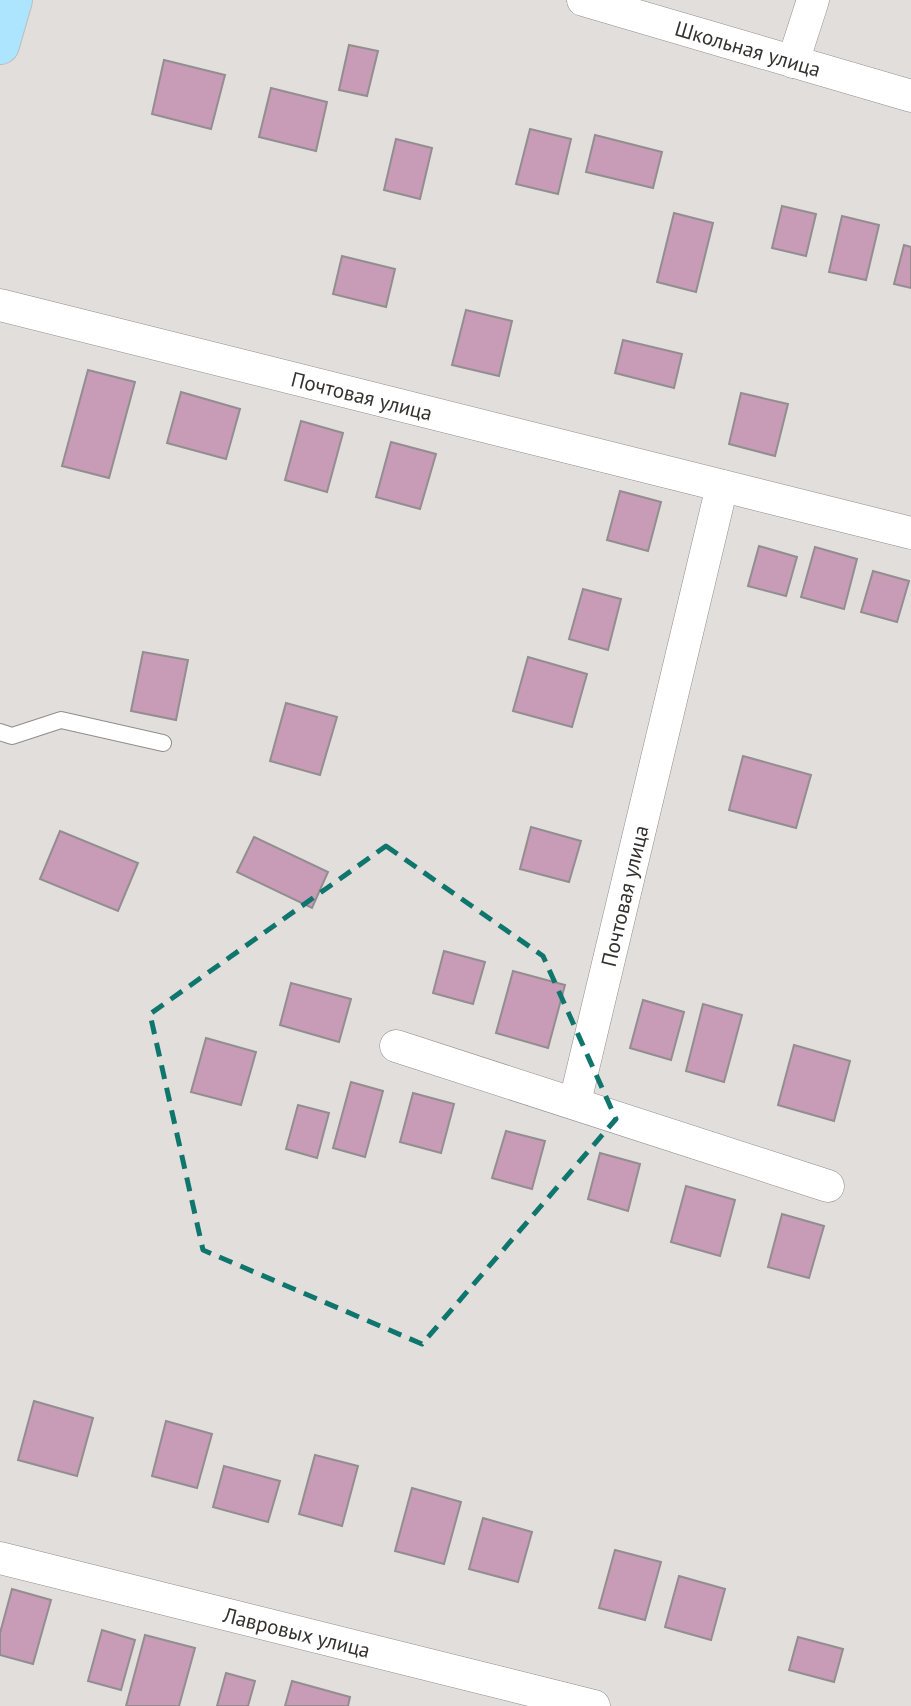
<svg xmlns="http://www.w3.org/2000/svg" width="911" height="1706" font-family="'PT Sans',sans-serif">
<style>
.building{fill:#c89bb7;stroke:#928e90;stroke-width:2}
.lines{fill:none;stroke-linecap:round;stroke-linejoin:round}
.service-casing{stroke:#908d89;stroke-width:18}
.minor-casing{stroke:#908d89;stroke-width:33}
.primary-casing{stroke:#bebdbd;stroke-width:40}
.service{stroke:#fff;stroke-width:16}
.minor{stroke:#fff;stroke-width:32}
.primary{stroke:#ace5fd;stroke-width:38}
.marked{fill:none;stroke:#0f766e;stroke-width:5;stroke-dasharray:14 9;stroke-linejoin:round}
.labels{text-anchor:middle;dominant-baseline:central;stroke-width:5;stroke-linejoin:round;paint-order:stroke}
.street-label{font-size:21px;fill:#333230;stroke:#f0ebe8}
</style>
<rect width="100%" height="100%" fill="#e2dedb"/>
<g class="building">
<polygon points="349,45 378,51 367,96 339,90"/>
<polygon points="164,60 225,75 211,129 152,114"/>
<polygon points="271,88 327,102 316,151 259,137"/>
<polygon points="530,129 571,139 558,194 516,184"/>
<polygon points="595,135 662,152 653,188 586,172"/>
<polygon points="396,139 432,148 420,199 384,190"/>
<polygon points="782,206 816,214 806,256 772,248"/>
<polygon points="674,213 713,223 696,292 657,282"/>
<polygon points="842,216 879,225 866,280 829,272"/>
<polygon points="904,245 911,247 911,288 894,284"/>
<polygon points="342,256 395,269 386,307 333,294"/>
<polygon points="466,310 512,321 499,376 452,365"/>
<polygon points="623,340 682,354 674,388 615,373"/>
<polygon points="88,370 135,382 109,478 62,466"/>
<polygon points="181,392 240,409 226,459 167,443"/>
<polygon points="741,393 788,404 775,456 729,444"/>
<polygon points="301,421 343,433 327,492 285,480"/>
<polygon points="391,442 436,454 420,509 376,497"/>
<polygon points="620,491 661,502 648,551 607,540"/>
<polygon points="759,546 797,557 786,596 748,586"/>
<polygon points="815,547 857,559 844,609 801,597"/>
<polygon points="873,571 909,581 897,622 861,612"/>
<polygon points="583,589 621,599 608,650 569,639"/>
<polygon points="143,652 188,660 176,720 131,711"/>
<polygon points="528,657 587,674 572,727 513,711"/>
<polygon points="286,703 337,717 320,775 270,761"/>
<polygon points="743,756 811,775 796,828 729,810"/>
<polygon points="531,827 581,841 569,882 520,869"/>
<polygon points="60,831 138,863 118,911 40,879"/>
<polygon points="254,837 328,872 312,908 237,872"/>
<polygon points="444,951 485,962 473,1004 433,993"/>
<polygon points="513,971 565,985 548,1048 496,1033"/>
<polygon points="291,983 351,999 339,1042 280,1025"/>
<polygon points="643,1000 684,1012 671,1060 630,1048"/>
<polygon points="703,1004 742,1015 724,1082 686,1071"/>
<polygon points="206,1038 256,1052 241,1105 191,1092"/>
<polygon points="794,1045 850,1061 834,1121 778,1105"/>
<polygon points="351,1082 383,1091 365,1157 333,1148"/>
<polygon points="413,1093 454,1104 441,1153 400,1142"/>
<polygon points="298,1105 329,1113 317,1158 286,1149"/>
<polygon points="506,1131 545,1141 532,1189 492,1178"/>
<polygon points="600,1153 640,1164 628,1211 588,1199"/>
<polygon points="686,1186 735,1200 720,1256 671,1242"/>
<polygon points="782,1214 824,1226 809,1278 768,1267"/>
<polygon points="34,1401 93,1418 77,1476 18,1460"/>
<polygon points="166,1421 212,1434 197,1488 152,1476"/>
<polygon points="315,1455 358,1466 342,1526 299,1514"/>
<polygon points="224,1466 280,1481 268,1522 213,1507"/>
<polygon points="412,1488 461,1502 444,1564 395,1551"/>
<polygon points="483,1518 532,1532 518,1582 469,1569"/>
<polygon points="615,1550 661,1562 645,1620 599,1608"/>
<polygon points="679,1576 725,1589 711,1640 665,1627"/>
<polygon points="12,1589 51,1600 33,1664 0,1655 0,1633"/>
<polygon points="102,1630 135,1640 121,1690 88,1681"/>
<polygon points="145,1635 195,1648 179,1706 126,1706"/>
<polygon points="798,1637 843,1649 834,1682 789,1670"/>
<polygon points="226,1673 255,1681 248,1706 217,1706"/>
<polygon points="292,1681 350,1697 348,1706 285,1706"/>
</g>
<g class="lines">
<defs>
<polyline id="service" points="0,732 12,736 61,720 163,743"/>
<g id="minor">
<path id="s1" d="M 583,0 L 911,96"/>
<polyline points="793,62 813,0"/>
<path id="s2" d="M 0,305 L 911,533"/>
<polyline points="396,1046 828,1186"/>
<path id="s3" d="M 575,1102 L 722,486"/>
<path id="s4" d="M 0,1558 L 594,1706"/>
</g>
<polyline id="primary" points="0,45 13,0"/>
</defs>
<use href="#service" class="service-casing"/>
<use href="#minor" class="minor-casing"/>
<use href="#primary" class="primary-casing"/>
<use href="#service" class="service"/>
<use href="#minor" class="minor"/>
<use href="#primary" class="primary"/>
</g>
<path class="marked" d="M 386,846 L 543,956 L 616,1119 L 422,1344 L 203,1250 L 150,1014 Z"/>
<g class="labels">
<g class="street-label">
<text stroke="none"><textPath href="#s1" startOffset="172">Школьная улица</textPath></text>
<text stroke="none"><textPath href="#s2" startOffset="373">Почтовая улица</textPath></text>
<text stroke="none"><textPath href="#s3" startOffset="212">Почтовая улица</textPath></text>
<text stroke="none"><textPath href="#s4" startOffset="306">Лавровых улица</textPath></text>
</g>
</g>
</svg>
